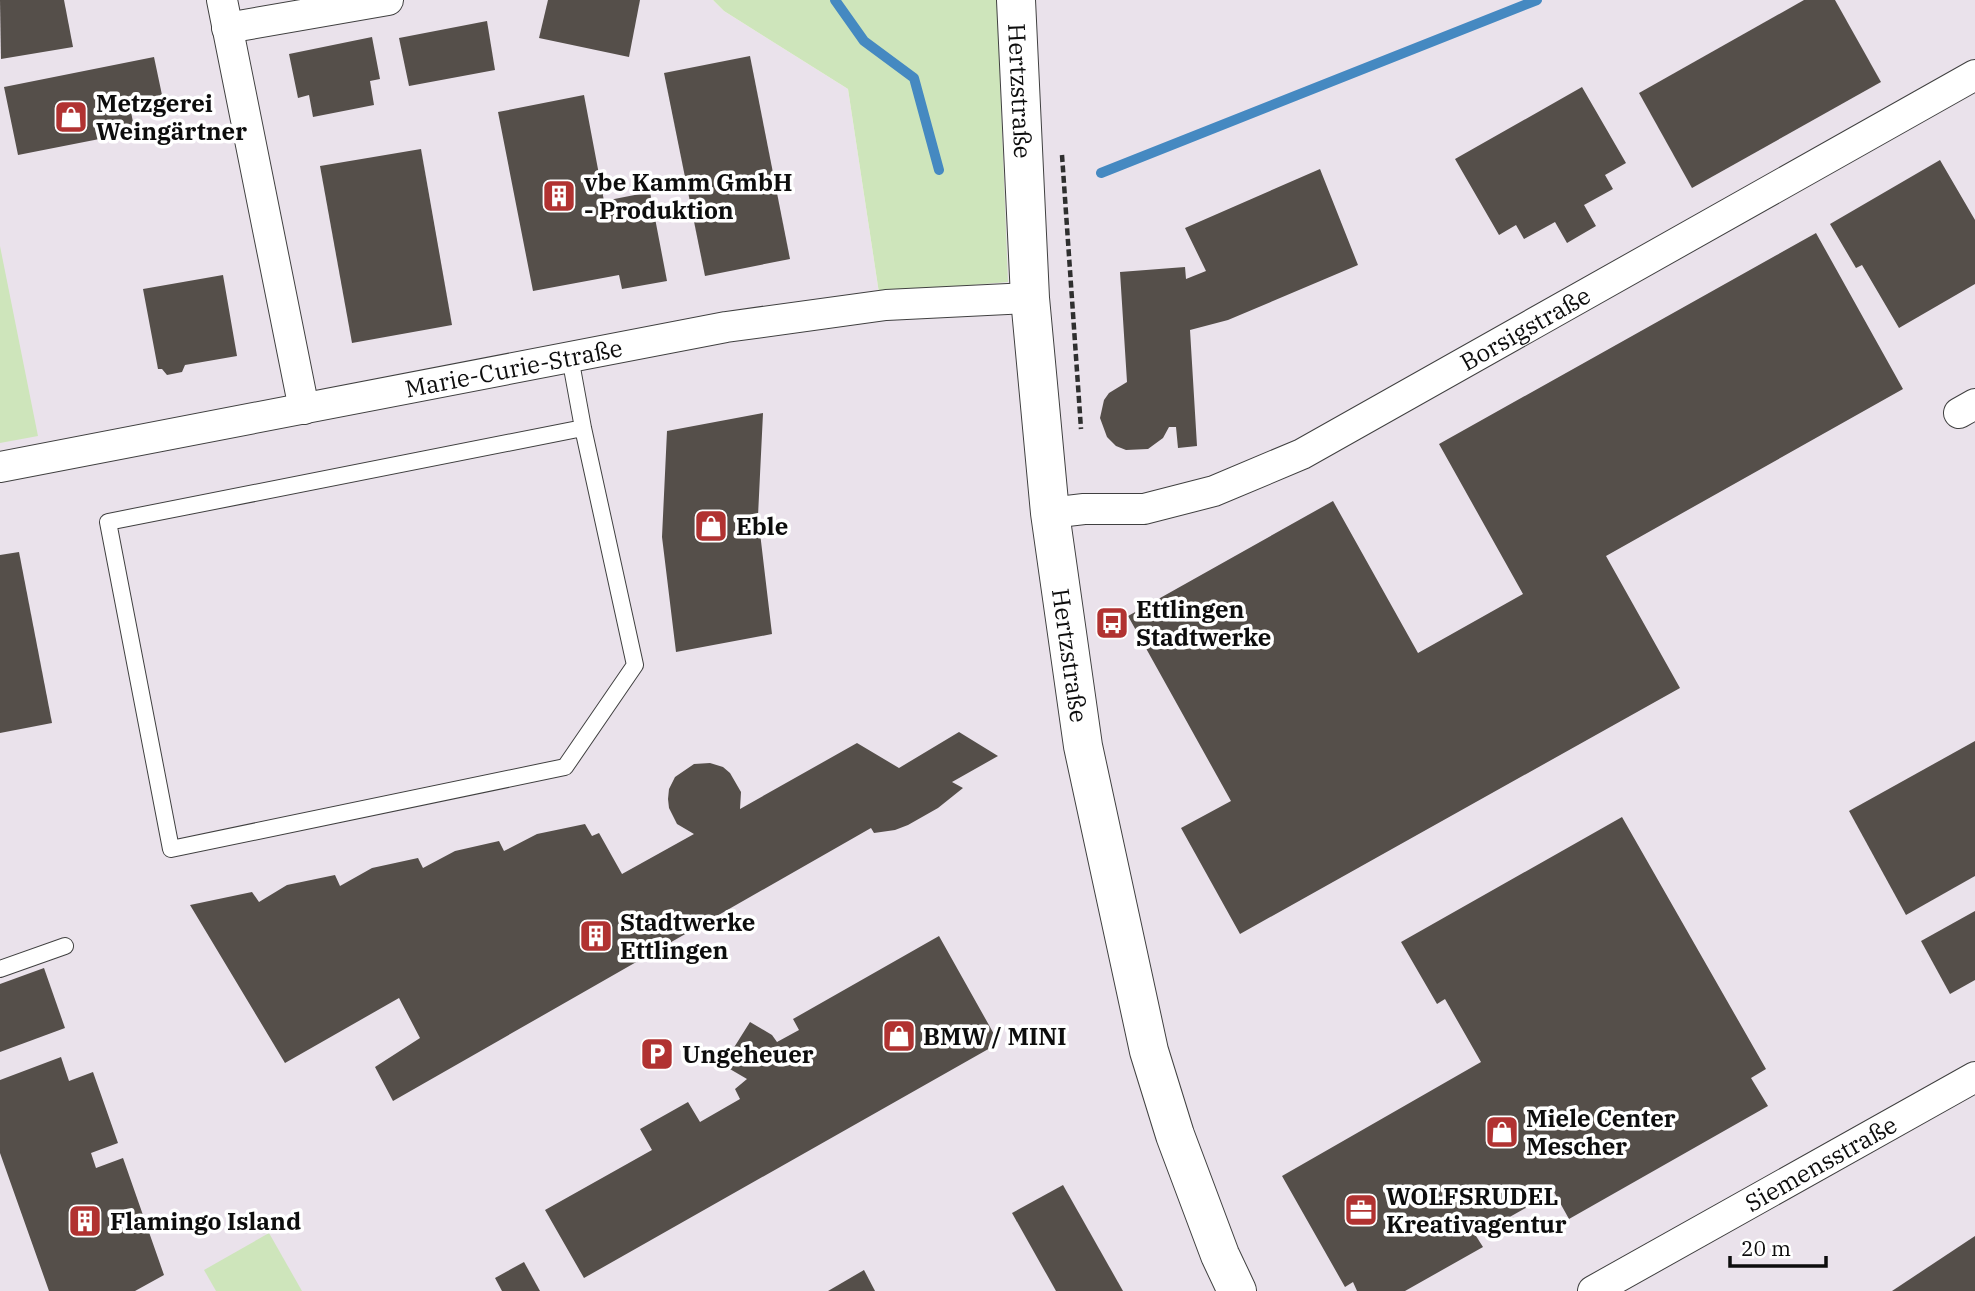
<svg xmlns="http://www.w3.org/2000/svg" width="1975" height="1291" font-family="'IBM Plex Serif',serif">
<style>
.industrial{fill:#eae2eb}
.green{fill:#cee5bb}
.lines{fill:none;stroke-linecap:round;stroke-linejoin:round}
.stream{stroke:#4589c1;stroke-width:10}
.building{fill:#554f4a}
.service-casing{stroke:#404040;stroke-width:18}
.minor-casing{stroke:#404040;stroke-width:32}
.tertiary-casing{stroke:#404040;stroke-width:40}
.path{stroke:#2f2f2f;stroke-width:4.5;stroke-dasharray:7 3.5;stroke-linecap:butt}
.service{stroke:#fff;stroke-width:16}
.minor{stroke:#fff;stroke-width:30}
.tertiary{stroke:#fff;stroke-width:38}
.labels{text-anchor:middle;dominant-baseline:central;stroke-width:7;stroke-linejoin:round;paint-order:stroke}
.street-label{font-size:24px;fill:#0d0d0d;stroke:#fff}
.poi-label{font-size:24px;font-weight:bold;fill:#0d0d0d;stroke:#fff;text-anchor:start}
</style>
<rect width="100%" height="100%" fill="#fefbee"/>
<polygon class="industrial" points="0,0 713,0 724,11 848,89 879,293 997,0 1975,0 1975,1291 0,1291"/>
<g class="green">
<polygon points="713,0 997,0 1008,282 879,293 848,89 724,11"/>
<polygon points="0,246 38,436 0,443"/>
<polygon points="269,1233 302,1291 216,1291 204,1270"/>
</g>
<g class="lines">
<g class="stream">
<polyline points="835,0 864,41 914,78 939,170"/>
<polyline points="1101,173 1537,0"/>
</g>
</g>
<g class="building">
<polygon points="0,0 64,0 73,47 1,59"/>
<polygon points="548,0 640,0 629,57 539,38"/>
<polygon points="1804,0 1835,0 1881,82 1692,188 1639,93"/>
<polygon points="487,21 495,70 409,86 399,38"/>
<polygon points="372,37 380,79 370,81 374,105 313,117 309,95 298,98 289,54"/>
<polygon points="750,56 790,259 705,276 664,73"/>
<polygon points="154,57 162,95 129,102 135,132 18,155 4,87"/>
<polygon points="1582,87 1626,163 1605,175 1613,189 1584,205 1596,226 1567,243 1555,222 1524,239 1516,225 1499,235 1455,159"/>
<polygon points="584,95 604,201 650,192 667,281 622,289 619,275 533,291 498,112"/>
<polygon points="421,149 452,325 352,343 320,166"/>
<polygon points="1940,160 1975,220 1975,284 1899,328 1862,265 1856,268 1830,224"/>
<polygon points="1320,169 1358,265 1228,320 1190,330 1197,446 1178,448 1176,427 1169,427 1163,438 1148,449 1126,450 1116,446 1107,437 1100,418 1104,400 1109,393 1127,382 1120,272 1185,267 1186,279 1206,271 1185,228"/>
<polygon points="1816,233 1903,389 1606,556 1680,688 1240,934 1181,828 1231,801 1128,616 1333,501 1418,653 1523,594 1439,444"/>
<polygon points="223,275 237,356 185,365 182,372 167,375 162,369 158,369 143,289"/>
<polygon points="763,413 758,516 772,634 676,652 662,537 667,431"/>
<polygon points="19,552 52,723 0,733 0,555"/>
<polygon points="959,732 998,756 952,782 963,788 938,808 908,825 895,830 874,833 871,828 393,1101 375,1067 420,1038 399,998 285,1063 190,905 252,892 259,902 287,885 335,875 340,886 372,868 418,858 423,868 455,851 499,841 504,851 537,834 585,824 592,836 599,833 622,874 694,834 677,824 669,808 668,799 669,789 675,777 694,764 710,763 723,767 730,773 741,792 740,809 857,743 899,768"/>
<polygon points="1975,741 1975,876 1906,915 1849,811"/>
<polygon points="1622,817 1766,1069 1751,1078 1768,1106 1569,1219 1554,1192 1476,1236 1483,1247 1405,1291 1357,1291 1353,1282 1345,1287 1282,1176 1481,1062 1445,999 1437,1004 1401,942"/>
<polygon points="1975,911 1975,980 1950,994 1921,941"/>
<polygon points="939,936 999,1043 584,1278 545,1210 652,1150 640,1129 688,1102 700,1122 740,1099 735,1089 747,1079 723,1065 750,1022 772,1035 777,1042 799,1030 793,1019"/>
<polygon points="44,968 65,1028 0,1052 0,984"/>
<polygon points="61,1057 69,1081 93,1072 118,1143 91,1153 96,1168 123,1158 164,1275 135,1291 49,1291 0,1153 0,1080"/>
<polygon points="1063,1185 1123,1291 1056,1291 1012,1213"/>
<polygon points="1975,1236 1975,1291 1892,1291"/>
<polygon points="524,1262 540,1291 502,1291 495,1278"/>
<polygon points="864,1270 875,1291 828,1291"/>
</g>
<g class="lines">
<defs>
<g id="service">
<polyline points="570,357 583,428 635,665 565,767 171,849 108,522 583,428"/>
<polyline points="0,969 65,946"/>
</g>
<g id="minor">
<polyline points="222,0 304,409"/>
<polyline points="227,28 388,0"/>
<polyline points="1959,413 1975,404"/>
<path id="s1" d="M 0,467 L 726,327 L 886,305 L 1030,298"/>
<path id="s2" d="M 1050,513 L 1084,509 L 1144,509 L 1214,491 L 1302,454 L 1975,75"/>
<path id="s3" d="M 1593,1291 L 1975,1077"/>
</g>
<g id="tertiary">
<path id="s4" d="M 1016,0 L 1030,298 L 1050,513 L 1083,746 L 1149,1051 L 1175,1135 L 1220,1255 L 1237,1291"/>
</g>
</defs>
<use href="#service" class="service-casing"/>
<use href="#minor" class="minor-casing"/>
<use href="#tertiary" class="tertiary-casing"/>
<polyline class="path" points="1062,155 1081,429"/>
<use href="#service" class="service"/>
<use href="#minor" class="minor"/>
<use href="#tertiary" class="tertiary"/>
</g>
<defs>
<symbol id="shop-square" viewBox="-11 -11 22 22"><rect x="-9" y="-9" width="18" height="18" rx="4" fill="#b13231" stroke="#fff"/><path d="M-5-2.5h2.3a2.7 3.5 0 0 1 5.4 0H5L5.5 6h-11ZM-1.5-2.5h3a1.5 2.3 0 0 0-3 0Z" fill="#fff"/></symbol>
<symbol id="building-square" viewBox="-11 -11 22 22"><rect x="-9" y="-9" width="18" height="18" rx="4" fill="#b13231" stroke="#fff"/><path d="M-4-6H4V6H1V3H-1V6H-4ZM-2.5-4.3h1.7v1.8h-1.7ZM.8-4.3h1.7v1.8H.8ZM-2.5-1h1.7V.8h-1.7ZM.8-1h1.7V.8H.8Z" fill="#fff"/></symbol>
<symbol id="bus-square" viewBox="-11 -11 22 22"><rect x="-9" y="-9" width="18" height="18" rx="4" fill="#b13231" stroke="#fff"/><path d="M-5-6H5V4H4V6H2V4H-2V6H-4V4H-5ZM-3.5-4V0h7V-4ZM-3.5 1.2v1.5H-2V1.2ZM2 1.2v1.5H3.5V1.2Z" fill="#fff"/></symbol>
<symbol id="parking-square" viewBox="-11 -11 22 22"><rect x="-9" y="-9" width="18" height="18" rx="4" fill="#b13231" stroke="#fff"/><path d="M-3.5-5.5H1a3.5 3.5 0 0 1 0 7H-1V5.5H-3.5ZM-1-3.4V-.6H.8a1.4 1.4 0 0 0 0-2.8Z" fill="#fff"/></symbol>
<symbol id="office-square" viewBox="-11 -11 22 22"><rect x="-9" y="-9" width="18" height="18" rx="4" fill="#b13231" stroke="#fff"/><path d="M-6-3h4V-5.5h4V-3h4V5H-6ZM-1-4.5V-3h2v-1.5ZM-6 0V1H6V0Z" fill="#fff"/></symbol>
</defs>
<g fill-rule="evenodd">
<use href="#shop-square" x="52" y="98" width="38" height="38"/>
<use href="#building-square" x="540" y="177" width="38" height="38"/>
<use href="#shop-square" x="692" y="507" width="38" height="38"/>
<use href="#bus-square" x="1093" y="604" width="38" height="38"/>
<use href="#building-square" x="577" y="917" width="38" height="38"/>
<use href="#shop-square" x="880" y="1017" width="38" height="38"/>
<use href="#parking-square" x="638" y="1035" width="38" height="38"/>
<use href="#shop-square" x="1483" y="1113" width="38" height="38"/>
<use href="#office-square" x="1342" y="1191" width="38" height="38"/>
<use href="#building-square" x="66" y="1202" width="38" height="38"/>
</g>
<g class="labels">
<g class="street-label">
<text stroke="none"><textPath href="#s4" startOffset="91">Hertzstraße</textPath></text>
<text stroke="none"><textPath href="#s2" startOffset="518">Borsigstraße</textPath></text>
<text stroke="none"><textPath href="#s1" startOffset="523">Marie-Curie-Straße</textPath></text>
<text stroke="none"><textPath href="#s4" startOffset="658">Hertzstraße</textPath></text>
<text stroke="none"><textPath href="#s3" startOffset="261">Siemensstraße</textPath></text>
</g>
<g class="poi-label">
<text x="96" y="103">Metzgerei<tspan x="96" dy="28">Weingärtner</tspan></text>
<text x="584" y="182">vbe Kamm GmbH<tspan x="584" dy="28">- Produktion</tspan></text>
<text x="736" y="526">Eble</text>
<text x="1136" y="609">Ettlingen<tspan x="1136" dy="28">Stadtwerke</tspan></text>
<text x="620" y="922">Stadtwerke<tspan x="620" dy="28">Ettlingen</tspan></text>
<text x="923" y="1036">BMW / MINI</text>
<text x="682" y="1054">Ungeheuer</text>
<text x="1526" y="1118">Miele Center<tspan x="1526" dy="28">Mescher</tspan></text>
<text x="1386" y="1196">WOLFSRUDEL<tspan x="1386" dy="28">Kreativagentur</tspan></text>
<text x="110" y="1221">Flamingo Island</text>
</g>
</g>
<path d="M1730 1256v10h96v-10" fill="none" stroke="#0d0d0d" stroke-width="3.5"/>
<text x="1741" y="1256" font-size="21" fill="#0d0d0d" stroke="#ffffff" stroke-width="5" paint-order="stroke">20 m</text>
</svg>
